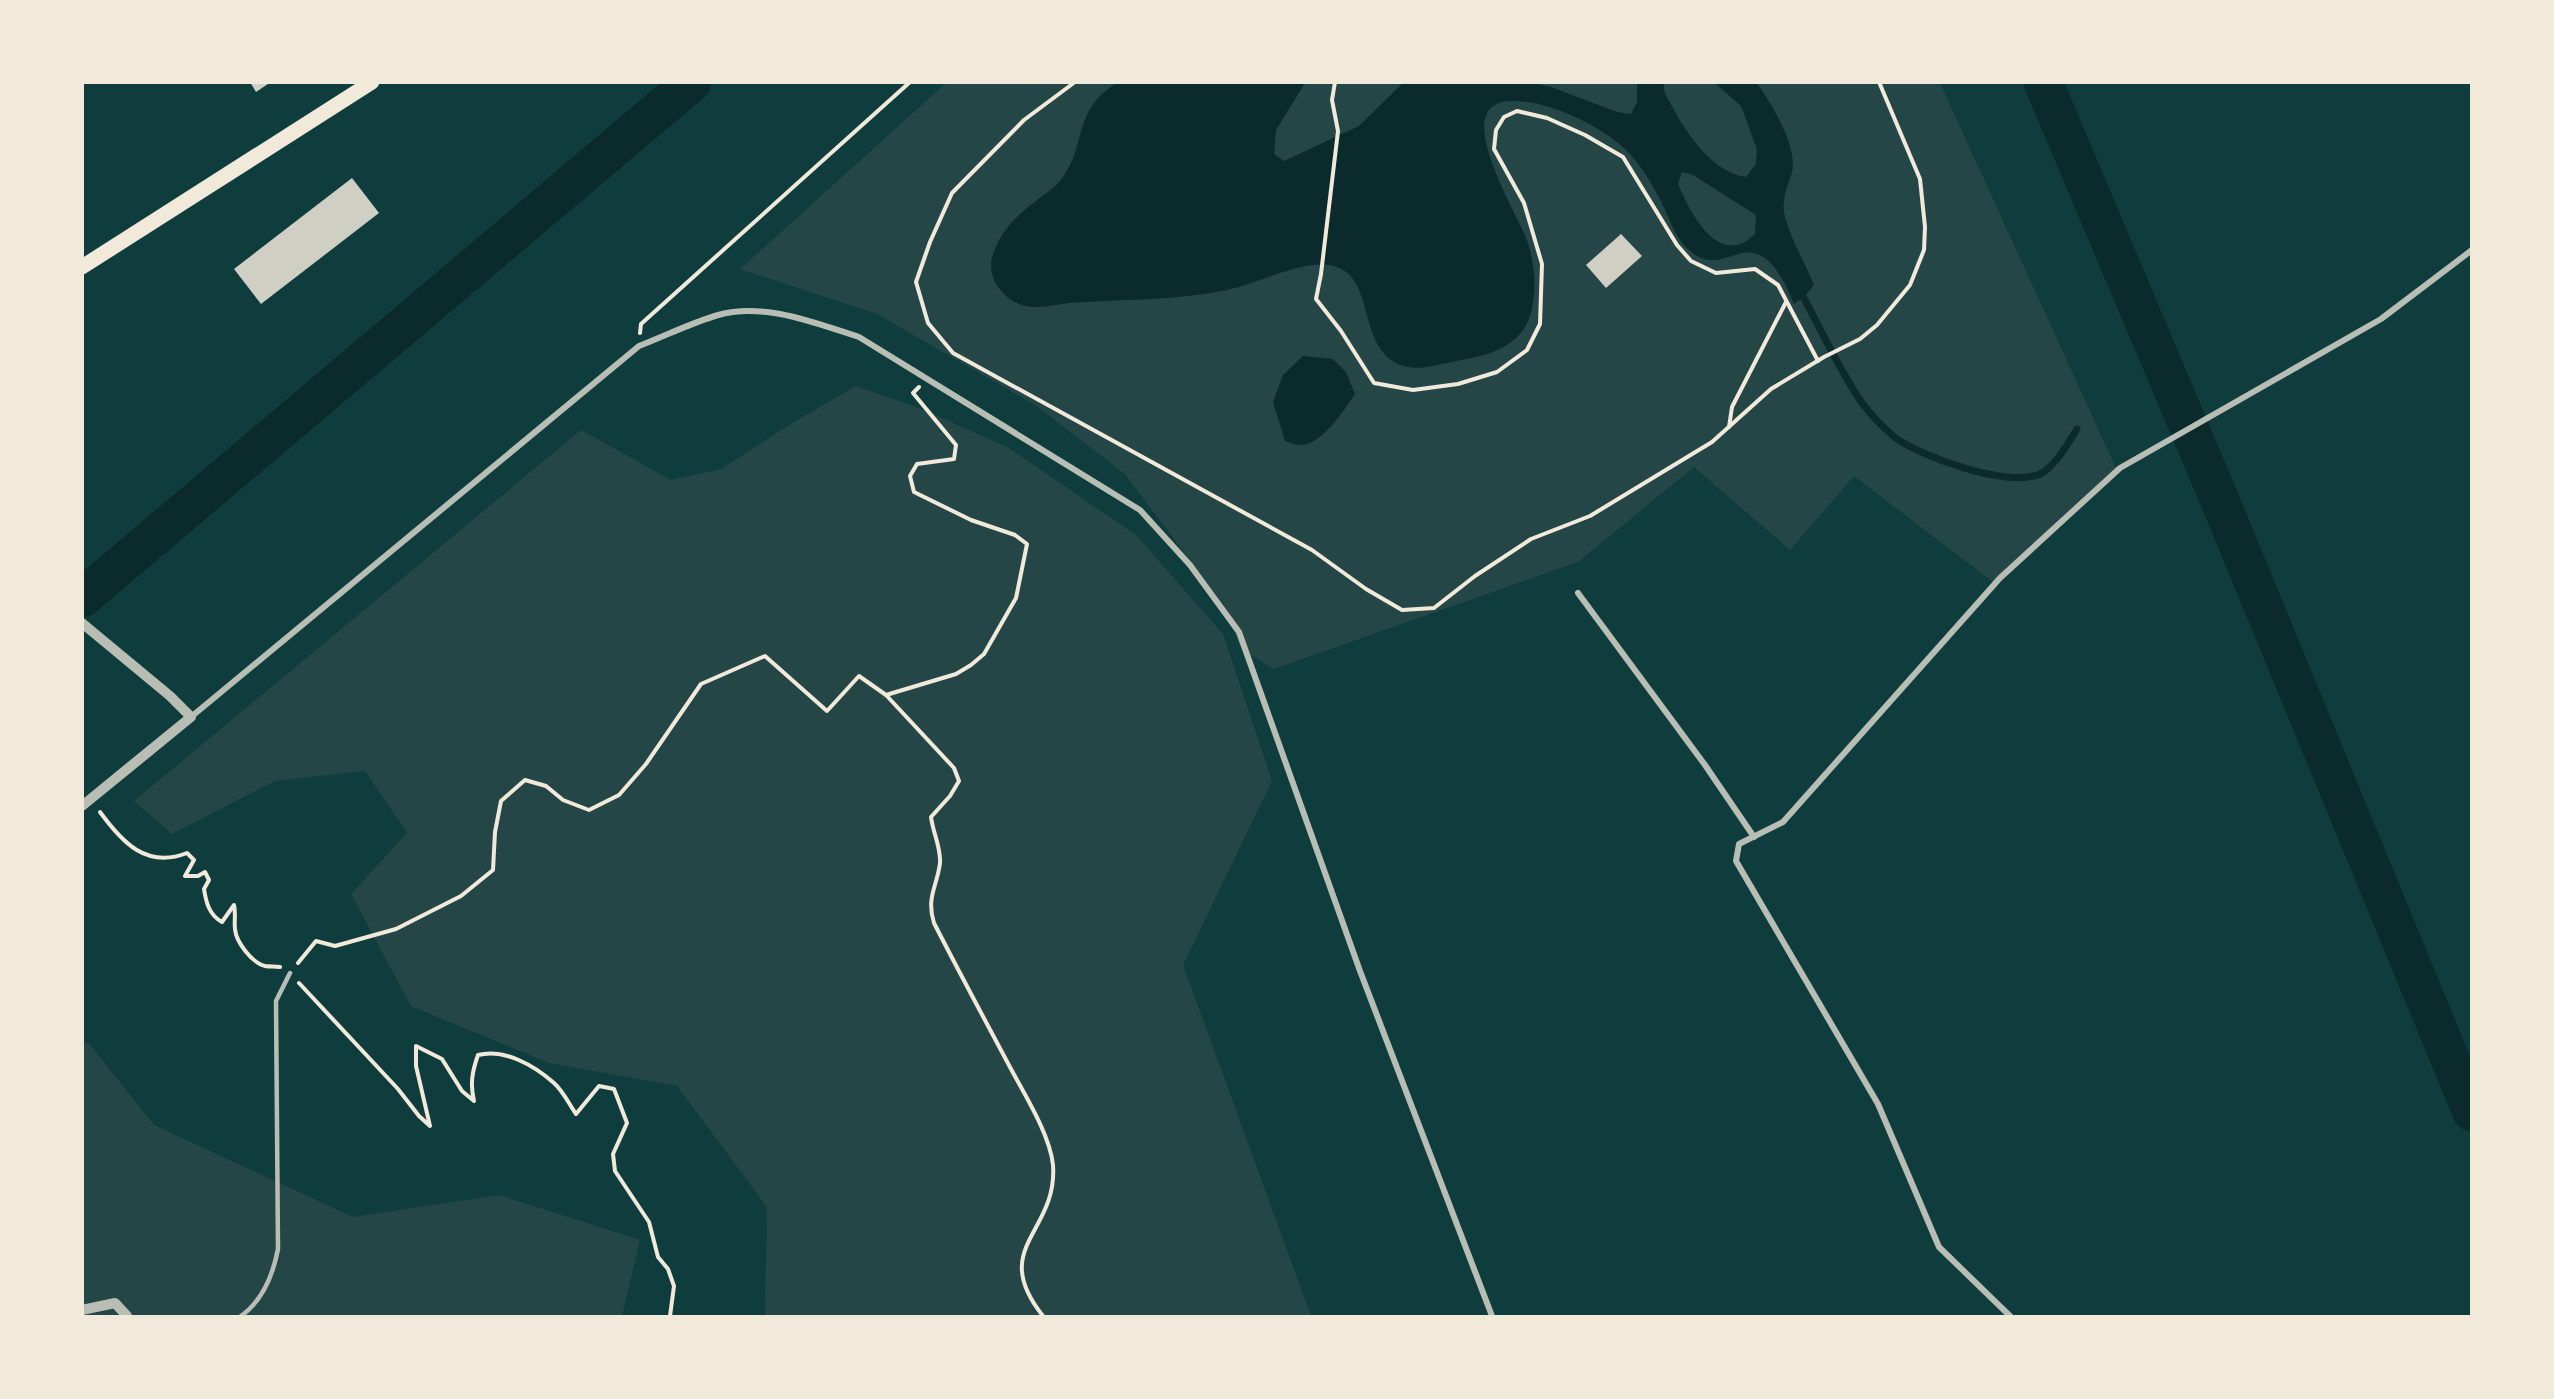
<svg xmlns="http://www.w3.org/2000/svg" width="2554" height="1399" font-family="'Varela Round',sans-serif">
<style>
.green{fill:#244646}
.water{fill:#0a2a2b;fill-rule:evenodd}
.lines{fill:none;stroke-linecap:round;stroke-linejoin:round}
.stream{stroke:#0a2a2b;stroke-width:7}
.river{stroke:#0a2a2b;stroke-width:39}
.building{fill:#cfcfc3}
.path{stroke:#f1e9da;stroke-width:4}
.service{stroke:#b8beb3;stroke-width:4.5}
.minor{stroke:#b8beb3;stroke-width:6}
.tertiary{stroke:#b8beb3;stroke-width:10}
.primary{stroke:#f1e9da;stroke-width:15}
</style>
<rect width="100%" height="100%" fill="#0f3d3e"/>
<g class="green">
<polygon points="946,83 1940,83 2116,468 1997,585 1854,476 1790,550 1694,467 1578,562 1274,669 1241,649 1223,604 1125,474 1035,405 877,314 740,269"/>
<polygon points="856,386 927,411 1009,448 1136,535 1223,634 1272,781 1183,965 1311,1316 765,1316 767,1207 677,1086 549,1063 411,1006 351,894 407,833 365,771 275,781 172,834 134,801 581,430 671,480 721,469 794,422"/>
<polygon points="88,1042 154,1125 353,1217 499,1195 640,1240 622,1316 83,1316 82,1045"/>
</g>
<g class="water">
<path d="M 1756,82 C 1771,102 1798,147 1792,172 C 1788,187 1782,196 1784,212 C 1787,232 1806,265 1814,285 L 1805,296 L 1794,304 C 1787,287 1774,256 1753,253 C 1732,249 1715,273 1689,250 C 1673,236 1667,210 1656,192 C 1649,179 1640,165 1630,154 C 1605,127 1547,99 1509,101 C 1447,105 1520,217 1528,243 C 1537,271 1539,315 1518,336 C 1502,353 1477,357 1456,361 C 1439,364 1421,371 1404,366 C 1347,349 1387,251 1306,266 C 1279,271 1254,284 1227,290 C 1175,301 1122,299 1069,303 C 1052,305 1033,311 1017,303 C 999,295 986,273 993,254 C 1002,228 1020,213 1041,197 C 1049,191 1058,185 1063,177 C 1088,142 1072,110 1117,83 L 1305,83 L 1276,130 L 1274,154 L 1284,161 L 1359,126 L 1403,83 L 1532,83 L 1551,87 L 1617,112 L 1631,114 L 1637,102 L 1637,83 L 1664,83 C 1662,92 1669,100 1673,108 C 1687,135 1714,173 1746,177 L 1756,164 L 1757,149 L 1741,106 L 1715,83 ZM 1682,172 L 1693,175 L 1756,215 L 1755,234 C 1718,270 1690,212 1678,184 Z"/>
<path d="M 1303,356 L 1333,359 L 1346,372 L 1355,394 C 1344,410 1322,446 1299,445 C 1295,445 1289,442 1285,441 L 1273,402 L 1283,375 Z"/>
</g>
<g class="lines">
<path class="stream" d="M 1800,291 C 1820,327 1839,370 1862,403 C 1870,414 1883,427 1893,436 C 1920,457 2008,488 2040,474 C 2054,468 2069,442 2077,429"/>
<g class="river">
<polyline points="2043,82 2218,496 2472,1112"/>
<polyline points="82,598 692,82"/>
</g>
</g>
<g class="building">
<polygon points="250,82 271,82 256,92"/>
<polygon points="352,178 379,213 261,304 234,269"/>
<polygon points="1621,234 1642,256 1606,288 1586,265"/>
</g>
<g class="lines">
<g class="path">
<polyline points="1075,82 1024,120 952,193 930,242 916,282 928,323 953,353 1312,550 1366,589 1402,610 1434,608 1475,576 1531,539 1590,516 1712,442 1771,389 1824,357 1860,339 1877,325 1910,285 1924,250 1925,227 1920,179 1879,82"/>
<polyline points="1335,82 1332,100 1338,131 1321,274 1316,299 1341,331 1374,383 1413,390 1458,384 1497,372 1527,350 1540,324 1542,264 1524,203 1494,149 1496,130 1504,117 1517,111 1547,118 1585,135 1623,157 1677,245 1691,261 1716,273 1755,269 1778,285 1818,361"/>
<polyline points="640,333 641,324 910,82"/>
<polyline points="1729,427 1732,407 1786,302"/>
<polyline points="886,695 956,674 971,665 984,654 1016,598 1027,544 1015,535 971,520 914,492 910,476 917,464 954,459 956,445 913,393 919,387"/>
<path d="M 100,812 C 122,842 146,869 187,853 L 194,860 L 185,876 L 198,876 L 205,872 L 209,880 L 204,889 C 206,902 209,915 222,922 L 234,905 C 236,914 234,920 235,929 C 236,942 252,963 265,966 C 270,967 275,966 280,967"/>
<path d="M 298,963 L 316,941 L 335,946 L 396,929 L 461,896 L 493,870 L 495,832 L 501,801 L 525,780 L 546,786 L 563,800 L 589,810 L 619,795 L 646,764 L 701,684 L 765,656 L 827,711 L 859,676 L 886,695 L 954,768 L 959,781 L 950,796 L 931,817 C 933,833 941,847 940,863 C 937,887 926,897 934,923 C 959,972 985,1020 1011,1069 C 1025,1095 1050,1135 1053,1165 C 1058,1233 988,1247 1043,1316"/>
<path d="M 299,983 L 398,1089 L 419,1116 L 430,1126 L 416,1066 L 416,1046 L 442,1059 L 462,1091 L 474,1101 C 470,1084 472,1072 478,1055 C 504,1048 535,1066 554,1083 C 563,1091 569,1104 576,1114 L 599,1086 L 614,1089 L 627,1123 L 613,1154 L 615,1171 L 649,1222 L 658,1257 L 668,1269 L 674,1286 L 670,1316"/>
</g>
<path class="service" d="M 241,1316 C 262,1301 273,1275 278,1249 L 276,1001 L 290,973"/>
<g class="minor">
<polyline points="1578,593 1705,765 1754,837"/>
<path d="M 191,717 L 639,346 C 665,336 691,323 718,315 C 764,302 815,323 859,337 L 1140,510 L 1190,565 L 1239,632 L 1360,971 L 1492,1316"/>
<polyline points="2010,1316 1939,1247 1878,1104 1736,861 1739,844 1783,822 2000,578 2120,468 2381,319 2472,250"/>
</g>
<g class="tertiary">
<polyline points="82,623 170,696 191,717 82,806"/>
<polyline points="82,1310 115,1303 127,1316"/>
</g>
<polyline class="primary" points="82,267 372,82"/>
</g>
<rect width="2554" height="1399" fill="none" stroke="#f1e9da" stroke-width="168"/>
</svg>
